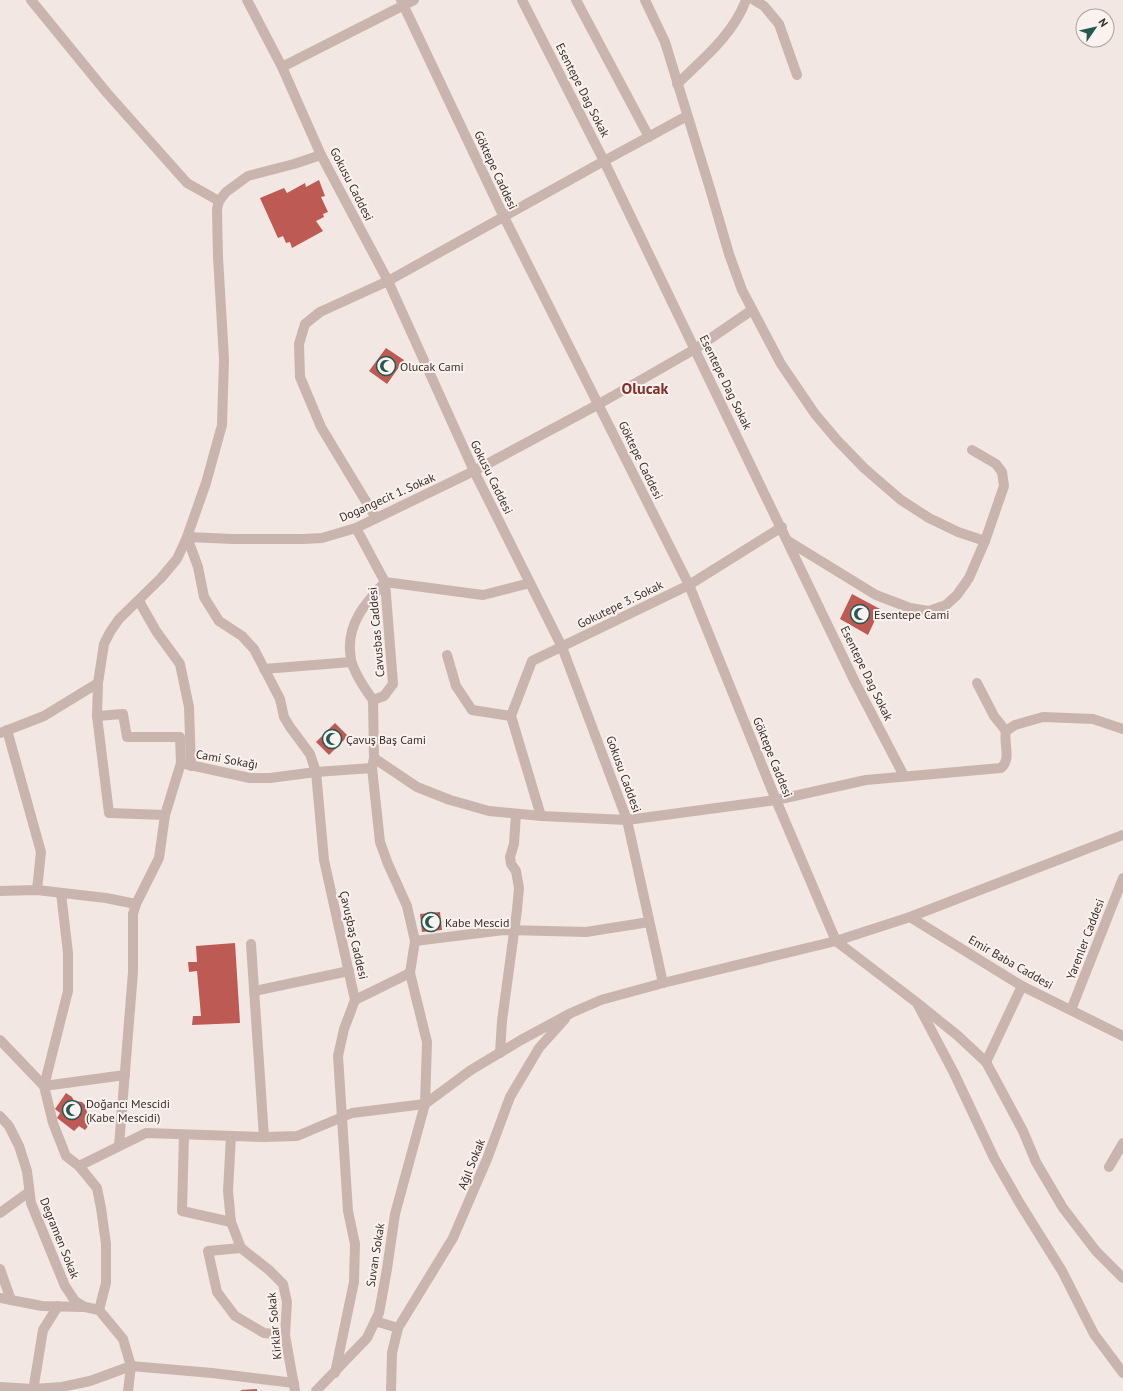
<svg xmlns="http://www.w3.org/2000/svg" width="1123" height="1391" font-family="'PT Sans',sans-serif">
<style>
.building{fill:#bd5a54}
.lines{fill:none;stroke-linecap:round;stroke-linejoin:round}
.minor{stroke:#cab5ae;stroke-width:10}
.labels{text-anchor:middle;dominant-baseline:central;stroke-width:4;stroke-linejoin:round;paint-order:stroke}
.street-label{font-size:12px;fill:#392d2c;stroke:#faf2ee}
.poi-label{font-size:12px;fill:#392d2c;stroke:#faf2ee;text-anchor:start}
.district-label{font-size:16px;font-weight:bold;fill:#822f2a;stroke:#faf2ee}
</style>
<rect width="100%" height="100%" fill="#f2e7e2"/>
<g class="building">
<polygon points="319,180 325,196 321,197 328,212 323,214 324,217 316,221 323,231 292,248 290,242 286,243 283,236 278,238 260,198 284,188 287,193 305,183 306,187"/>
<polygon points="386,348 404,360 387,384 369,371"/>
<polygon points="852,594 880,609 868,635 840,619"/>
<polygon points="335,723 348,736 329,755 316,742"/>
<polygon points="440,912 442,930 422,932 420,914"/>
<polygon points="235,943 240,1023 192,1025 193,1016 201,1016 197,971 189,972 188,962 197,962 196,946"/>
<polygon points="66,1093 72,1097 74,1101 82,1102 85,1105 87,1112 94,1118 85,1130 79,1126 74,1131 57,1118 60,1113 55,1109"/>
<polygon points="257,1389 257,1391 241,1391 241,1390"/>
</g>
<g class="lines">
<g class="minor">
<polyline points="31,0 107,93 187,183 219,201"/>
<polyline points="247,0 282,67 321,155 388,281 474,471 562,647 627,820 663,983"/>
<polyline points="401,0 504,217 689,585 776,800 836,941 916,1002 957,1035 986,1062 1023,1131 1036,1162 1063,1208 1096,1251 1123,1278"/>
<polyline points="522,0 604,161 855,682 904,776"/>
<polyline points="576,0 649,137"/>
<polyline points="645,0 665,42 711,192 729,254 742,290 781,364 815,414 837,440 864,468 901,500 929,518 958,532 985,541"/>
<polyline points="754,0 764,6 779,24 797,75"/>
<polyline points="282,67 414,0"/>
<path d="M 677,84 C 703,59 733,35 746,0"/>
<polyline points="376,518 321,427 300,377 299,344 305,324 320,312 388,281 604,161 687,116"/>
<polyline points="788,541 876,595 910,608 929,611 946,605 957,595 969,578 985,541 1004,486 1002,472 996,464 972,450"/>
<polyline points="139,601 156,631 180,664 189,707 191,766"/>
<polyline points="447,655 456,686 472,710 511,716"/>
<polyline points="264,669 351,662"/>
<polyline points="977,683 994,716 1006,731"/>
<path d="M 373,700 C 365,689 356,676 352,663 C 350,659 351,655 350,651 C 348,621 367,602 385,582 L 483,595 L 530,583"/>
<polyline points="97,716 123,714 127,737 180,737 181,763 250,778 270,778 316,772 372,768"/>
<polyline points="7,730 41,852 37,890"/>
<polyline points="0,733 44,716 98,683"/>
<path d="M 374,758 L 417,787 L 450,800 L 489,811 L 541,816 L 627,820 L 776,800 L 866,780 L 1001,768 C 1012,759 1003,743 1006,731 L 1015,725 L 1043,717 L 1093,719 L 1123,729"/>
<polyline points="165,815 109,813 97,716 98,683 104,644 110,632 119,619 161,578 177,559 187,537 206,483 222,425 224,359 218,257 217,209 219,201 226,192 248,176 294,164 321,155"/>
<polyline points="541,816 511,716 532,661 689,585 782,527"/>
<polyline points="0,891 37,890 106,898 136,904"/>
<polyline points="61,893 68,953 68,991 44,1086 125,1075"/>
<polyline points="910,917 1022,986 1123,1036"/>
<polyline points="415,941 504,930 586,932 649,922"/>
<polyline points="251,944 264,1137"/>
<polyline points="254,991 349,971"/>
<polyline points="355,1000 410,973"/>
<polyline points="918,1005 954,1073 994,1158 1019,1202 1062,1271 1094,1334 1123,1373"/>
<polyline points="1071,1010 1123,878"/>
<polyline points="0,1040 44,1086 53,1123 66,1156 79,1166"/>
<polyline points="500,1053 502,1021 517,910 519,888 516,871 511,864 510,857 514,844 516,814"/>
<polyline points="986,1062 1022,986"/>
<polyline points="0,1116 9,1126 19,1146 27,1171 31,1203 65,1286 75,1301 85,1307 99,1310"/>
<polyline points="184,1135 182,1211 231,1222"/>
<polyline points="231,1136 228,1191 231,1222 241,1248 269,1270 283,1284 287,1302 285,1335 295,1391"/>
<polyline points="119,1146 133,972 133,914 136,904 159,858 165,815 181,763"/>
<polyline points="1109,1167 1123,1143"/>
<polyline points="0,1213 29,1192"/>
<polyline points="241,1248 208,1251 217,1292 235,1316 264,1333 285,1335"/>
<polyline points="0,1269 11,1300"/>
<polyline points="0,1298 42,1306 83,1307"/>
<polyline points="375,1321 398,1328"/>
<polyline points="335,1373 354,1282 355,1244 348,1211 338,1056 344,1029 355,1000 324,860 316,772 310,754 290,727 284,717 280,699 254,649 242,636 219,621 204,597 198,567 187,537 234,539 303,539 322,538 356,528 474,471 599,404 695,349 752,310"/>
<polyline points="0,1387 33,1389 62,1387 90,1381 131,1366 212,1373 294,1383"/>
<polyline points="33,1391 43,1330 58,1306"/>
<polyline points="128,1391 131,1366 123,1339 99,1310 106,1283 106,1244 101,1208 97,1188 79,1166 146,1133 264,1137 297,1136 352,1113 425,1104 471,1070 521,1040 571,1013 601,1000 663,983 836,941 910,917 1123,835"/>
<polyline points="316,1391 367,1338 379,1313 387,1269 395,1214 425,1104 427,1042 410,973 415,941 407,906 388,864 380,842 372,768 374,758 373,700 384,696 393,684 385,582 356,528"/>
<polyline points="391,1391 392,1353 398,1328 453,1238 487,1159 510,1097 539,1048 565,1019"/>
</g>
</g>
<defs>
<symbol id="mosque-ring" viewBox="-11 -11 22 22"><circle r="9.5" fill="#faf2ee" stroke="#245852" stroke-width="1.5"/><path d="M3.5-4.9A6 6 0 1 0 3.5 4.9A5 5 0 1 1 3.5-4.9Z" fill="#245852"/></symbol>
</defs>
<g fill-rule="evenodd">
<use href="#mosque-ring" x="375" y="355" width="22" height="22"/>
<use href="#mosque-ring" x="849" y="603" width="22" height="22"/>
<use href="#mosque-ring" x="321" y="728" width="22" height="22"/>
<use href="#mosque-ring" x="420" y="911" width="22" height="22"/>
<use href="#mosque-ring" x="61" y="1099" width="22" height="22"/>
</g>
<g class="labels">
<g class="street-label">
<text transform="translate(583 90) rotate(63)">Esentepe Dag Sokak</text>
<text transform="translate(496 170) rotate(65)">Göktepe Caddesi</text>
<text transform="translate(352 184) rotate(63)">Gokusu Caddesi</text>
<text transform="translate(726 382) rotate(64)">Esentepe Dag Sokak</text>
<text transform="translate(641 460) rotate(64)">Göktepe Caddesi</text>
<text transform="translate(492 477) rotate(64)">Gokusu Caddesi</text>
<text transform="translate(387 497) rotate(-24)">Dogangecit 1. Sokak</text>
<text transform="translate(620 604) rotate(-26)">Gokutepe 3. Sokak</text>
<text transform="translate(376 632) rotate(-95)">Cavusbas Caddesi</text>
<text transform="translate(867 673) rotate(64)">Esentepe Dag Sokak</text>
<text transform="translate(773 757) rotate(68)">Göktepe Caddesi</text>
<text transform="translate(227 759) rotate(10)">Cami Sokağı</text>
<text transform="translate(624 774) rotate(70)">Gokusu Caddesi</text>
<text transform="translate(354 935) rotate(77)">Çavuşbaş Caddesi</text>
<text transform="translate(1085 939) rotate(-69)">Yarenler Caddesi</text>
<text transform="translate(1011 962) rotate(30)">Emir Baba Caddesi</text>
<text transform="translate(471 1164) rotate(-68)">Ağıl Sokak</text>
<text transform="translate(60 1238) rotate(68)">Degramen Sokak</text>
<text transform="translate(375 1255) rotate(-81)">Suvan Sokak</text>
<text transform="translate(274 1326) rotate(-95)">Kirklar Sokak</text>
</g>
<g class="poi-label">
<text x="400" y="366">Olucak Cami</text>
<text x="874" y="614">Esentepe Cami</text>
<text x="346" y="739">Çavuş Baş Cami</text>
<text x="445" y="922">Kabe Mescid</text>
<text x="86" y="1103">Doğancı Mescidi<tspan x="86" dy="14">(Kabe Mescidi)</tspan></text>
</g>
<g class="district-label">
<text x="645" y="388">Olucak</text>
</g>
</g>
<g transform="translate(1095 28) rotate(56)"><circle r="19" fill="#faf2ee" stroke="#ada3a0"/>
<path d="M0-3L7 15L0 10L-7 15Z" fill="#245852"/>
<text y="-6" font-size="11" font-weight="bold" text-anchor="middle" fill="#392d2c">N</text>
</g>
</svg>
